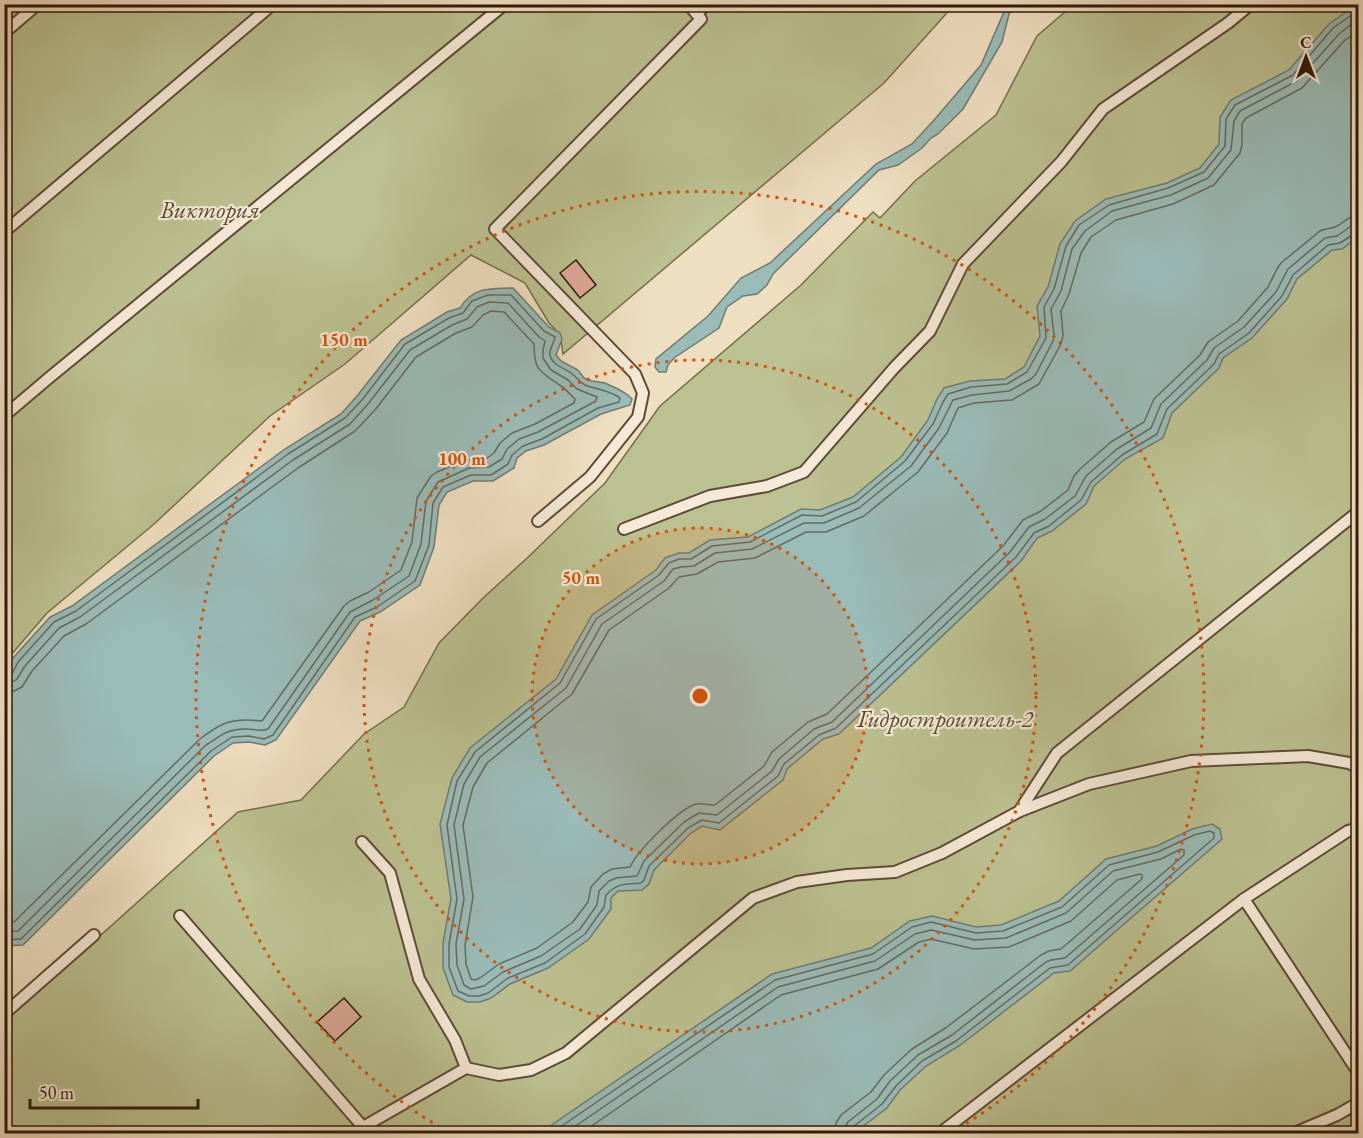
<svg xmlns="http://www.w3.org/2000/svg" width="1363" height="1138" font-family="'EB Garamond',serif">
<style>
.green{fill:#bcc191;stroke:#766d4d;stroke-width:1.5}
.water{fill:#9abcb8;stroke:#707b72;stroke-width:1.5}
.lines{fill:none;stroke-linecap:round;stroke-linejoin:round}
.shore{stroke:#666a60;stroke-width:1.5}
.building{fill:#dba796;stroke:#311909;stroke-width:1.5}
.service-casing{stroke:#604a37;stroke-width:14}
.service{stroke:#f5ead7;stroke-width:10}
.ring{fill:none;stroke:#d6530c;stroke-width:3;stroke-dasharray:3 6}
.labels{text-anchor:middle;dominant-baseline:central;stroke-width:4.5;stroke-linejoin:round;paint-order:stroke}
.park-label{font-size:24px;font-style:italic;fill:#5b4b32;stroke:#f5ead7}
.centre{fill:#d6530c;stroke:#f5ead7;stroke-width:3}
.ring-label{font-size:18px;text-anchor:middle;font-weight:bold;fill:#d6530c;stroke:#f5ead7;stroke-width:4.5;stroke-linejoin:round;paint-order:stroke}
</style>
<rect width="100%" height="100%" fill="#efdfc1"/>
<filter id="stains"><feTurbulence type="fractalNoise" baseFrequency=".00333" numOctaves="4"/><feColorMatrix values="0 0 0 0 .2 0 0 0 0 .09 0 0 0 0 .02 0 0 0 .5 -.17"/></filter>
<radialGradient id="worn" r=".72"><stop offset=".6" stop-color="#630" stop-opacity="0"/><stop offset="1" stop-color="#630" stop-opacity=".3"/></radialGradient>
<g class="green">
<polygon points="5,5 954,5 884,83 563,354 560,334 549,323 525,283 471,255 345,364 270,416 153,525 47,613 5,662"/>
<polygon points="1073,5 1358,5 1358,1133 5,1133 4,1022 238,812 301,800 364,734 404,707 439,643 483,598 525,560 605,483 660,406 801,285 873,212 880,218 915,181 996,115 1037,36"/>
</g>
<g class="water">
<polygon points="1010,5 1017,5 1009,14 1002,42 963,109 938,134 931,138 922,148 898,165 879,170 773,274 767,285 757,294 743,296 727,307 719,328 674,358 668,365 666,372 659,372 655,367 656,359 708,316 741,278 770,263 876,164 912,144 935,119 981,65 1004,12"/>
<polygon points="1356,5 1358,5 1358,237 1342,249 1332,250 1297,279 1287,299 1252,338 1223,358 1219,368 1172,413 1163,438 1125,459 1094,486 1086,504 1052,531 1037,538 1021,561 839,734 823,739 787,769 783,780 720,830 702,826 691,833 654,870 649,884 642,890 618,891 611,898 611,909 589,939 548,968 510,984 491,998 480,1002 467,1002 453,995 443,968 443,943 451,899 440,824 452,778 470,748 556,679 592,615 656,570 665,558 679,553 689,553 710,540 748,537 801,509 820,510 853,497 901,457 928,420 937,399 944,388 970,381 1005,379 1024,367 1040,336 1037,306 1048,287 1060,244 1075,221 1106,199 1167,183 1200,168 1219,144 1220,117 1231,100 1289,70 1329,24"/>
<path d="M 513,288 L 549,327 L 560,333 L 562,339 L 556,355 L 561,361 L 578,370 L 584,378 L 592,381 L 605,383 L 618,389 L 628,395 L 632,399 L 630,405 L 601,414 L 544,445 L 526,451 L 517,458 L 514,468 L 493,481 L 473,481 L 447,492 L 439,505 L 434,547 L 420,585 L 380,612 L 360,621 L 276,740 L 265,745 L 249,742 L 233,743 L 214,756 L 23,945 L 5,946 L 4,675 L 13,658 L 50,617 L 72,606 L 285,449 L 341,414 L 357,396 L 401,340 L 447,312 L 460,308 C 474,286 490,289 513,288 Z"/>
<polygon points="1212,824 1220,829 1222,839 1070,971 1054,973 959,1046 926,1066 900,1090 887,1108 854,1133 540,1133 772,974 871,948 910,921 932,916 976,927 1001,925 1059,901 1106,859 1157,846 1192,829"/>
</g>
<g class="lines">
<g class="shore">
<path d="M 1358,8 L 1356,12 L 1333,28 L 1293,75 L 1235,105 L 1226,119 L 1225,146 L 1204,172 L 1168,188 L 1109,205 L 1079,225 L 1066,246 L 1054,289 L 1044,307 L 1046,338 L 1027,372 L 1007,384 L 971,387 L 948,394 L 943,402 L 933,424 L 905,461 L 856,502 L 822,516 L 802,515 L 750,542 L 712,546 L 691,559 L 679,559 L 669,563 L 659,575 L 596,619 L 560,683 L 475,752 L 457,781 L 447,825 L 457,899 L 449,944 L 449,967 L 458,991 L 469,996 L 479,996 L 488,993 L 508,978 L 545,963 L 585,934 L 604,907 L 606,895 C 618,882 625,885 641,883 L 644,880 L 649,866 L 688,828 L 702,820 L 719,823 L 778,776 L 784,764 L 819,735 L 836,728 L 1016,557 L 1034,533 L 1049,526 L 1081,500 L 1091,482 L 1122,455 L 1157,434 L 1167,409 L 1214,364 L 1219,354 L 1249,333 L 1282,296 L 1293,275 L 1328,245 L 1340,243 L 1354,234 L 1358,233"/>
<polyline points="1358,19 1339,34 1297,81 1240,111 1234,121 1231,150 1208,178 1171,195 1112,211 1085,231 1072,249 1061,291 1051,309 1054,335 1053,341 1036,374 1031,379 1009,391 972,395 953,400 939,428 911,466 859,508 824,523 804,523 752,549 715,553 694,566 681,567 673,569 664,581 602,624 566,688 480,757 464,784 454,825 464,899 456,944 457,965 464,985 471,989 484,986 503,972 541,956 580,929 597,905 599,891 609,881 616,878 637,876 644,861 684,822 699,813 717,815 772,771 779,759 814,729 832,722 1010,552 1029,527 1045,519 1075,496 1086,476 1117,449 1151,428 1161,404 1207,360 1214,348 1244,327 1276,292 1288,269 1325,238 1337,236 1350,227 1358,225"/>
<path d="M 1358,31 L 1344,41 L 1302,88 L 1246,118 L 1242,124 L 1242,145 L 1240,153 L 1214,185 L 1173,204 L 1116,220 L 1091,237 L 1081,253 L 1069,294 L 1061,311 L 1063,335 L 1061,344 L 1039,384 L 1012,400 L 974,403 L 958,408 L 947,433 L 918,472 L 864,516 L 826,532 L 806,532 L 755,558 L 718,562 L 697,574 L 679,577 L 669,588 L 609,630 L 572,694 L 487,763 L 473,787 L 463,825 L 473,897 L 465,945 L 466,964 L 471,979 L 475,980 L 480,978 L 499,964 L 537,948 L 573,922 L 588,902 L 591,887 L 603,874 L 612,869 L 630,867 C 638,850 679,809 696,804 C 703,803 709,805 715,805 L 764,766 L 772,752 L 808,722 L 827,714 L 1003,546 L 1023,520 L 1041,511 L 1068,490 L 1074,476 L 1080,469 L 1111,442 L 1144,422 L 1154,399 L 1200,355 L 1208,342 L 1238,321 L 1268,287 L 1277,269 L 1281,263 L 1320,231 C 1325,228 1330,229 1335,227 C 1345,223 1345,217 1358,216"/>
<path d="M 4,676 L 12,674 L 18,662 L 54,622 L 76,611 L 288,454 L 345,418 L 362,400 L 405,344 L 449,318 L 463,313 L 472,301 L 488,295 L 511,295 L 544,331 L 555,337 C 554,343 549,349 550,355 C 552,365 564,368 571,373 C 577,377 579,382 585,385 C 598,390 609,390 620,398 L 619,402 L 598,408 L 542,439 L 523,446 L 512,455 L 508,464 L 491,475 L 471,475 L 443,487 L 433,503 L 429,545 L 415,581 L 377,607 L 355,617 L 273,735 L 264,739 L 249,736 L 232,737 L 211,751 L 21,939 L 4,940"/>
<path d="M 4,684 L 11,683 L 17,679 L 25,666 L 59,628 L 80,617 L 293,460 L 350,424 L 368,404 L 410,350 L 452,325 L 467,319 L 477,307 L 489,302 L 508,303 L 539,337 L 545,341 L 543,350 L 543,358 L 551,370 L 568,380 L 577,389 L 597,397 L 596,401 L 538,432 L 519,439 L 507,449 L 502,459 L 489,467 L 469,468 L 438,482 L 426,501 L 421,544 L 409,576 L 373,600 L 350,612 L 268,729 C 261,732 255,729 248,729 C 228,728 222,735 206,745 L 18,931 L 4,932"/>
<path d="M 4,693 L 14,691 L 22,687 L 32,671 L 64,636 L 86,624 L 298,468 L 355,431 L 375,410 L 416,357 L 456,333 L 472,327 L 483,315 L 491,311 L 504,312 L 534,344 C 534,372 540,371 561,386 C 566,389 570,395 575,399 L 574,403 L 535,424 L 512,433 L 500,443 L 494,453 L 487,458 L 465,460 L 437,472 L 431,476 L 417,498 L 412,542 L 401,570 L 369,592 L 350,601 L 344,606 L 262,721 C 258,721 253,720 247,720 C 225,720 218,726 201,738 L 14,922 L 4,923"/>
<polyline points="550,1134 775,980 873,954 912,927 931,922 976,933 1003,931 1062,907 1109,865 1158,852 1194,835 1210,831 1214,833 1214,838 1068,965 1050,968 956,1041 922,1061 896,1086 882,1104 853,1127 851,1134"/>
<polyline points="564,1134 778,987 875,961 915,934 931,930 975,940 1006,938 1066,913 1113,871 1161,859 1181,849 1184,850 1184,855 1065,958 1051,960 1046,962 952,1035 918,1055 890,1081 877,1099 848,1122 845,1127 844,1134"/>
<polyline points="580,1134 781,995 878,969 919,942 931,939 974,949 1009,947 1071,921 1117,880 1140,874 1142,875 1142,879 1061,949 1049,951 1041,955 947,1027 912,1049 884,1075 871,1092 841,1115 836,1123 835,1134"/>
</g>
</g>
<g class="building">
<polygon points="576,260 596,285 580,298 560,273"/>
<polygon points="344,998 361,1017 335,1041 317,1022"/>
</g>
<g class="lines">
<defs>
<g id="service">
<polyline points="697,14 706,4"/>
<polyline points="4,33 38,4"/>
<polyline points="4,232 273,4"/>
<polyline points="4,416 50,377 505,4"/>
<polyline points="538,521 590,477 638,417 643,393 635,374 495,229 701,19 688,4"/>
<polyline points="624,529 710,496 767,486 804,472 894,368 930,331 963,264 1061,162 1103,109 1228,23 1251,4"/>
<polyline points="1020,810 1057,753 1358,512"/>
<polyline points="362,842 390,873 419,979 455,1040 466,1068"/>
<polyline points="1244,899 1358,1072"/>
<polyline points="180,916 363,1127"/>
<polyline points="4,1014 94,935"/>
<polyline points="355,1134 363,1127 466,1068 499,1075 531,1070 566,1053 753,898 797,882 847,875 895,872 942,853 1020,811 1089,784 1191,761 1308,756 1349,763 1358,768"/>
<polyline points="939,1134 1244,899 1348,831 1358,828"/>
<polyline points="1292,1134 1337,1115 1358,1103"/>
</g>
</defs>
<use href="#service" class="service-casing"/>
<use href="#service" class="service"/>
</g>
<circle cx="700" cy="696" r="168" fill="#d6530c" fill-opacity=".12"/>
<g class="ring">
<circle cx="700" cy="696" r="168"/>
<circle cx="700" cy="696" r="336"/>
<path d="M448 1132A504 504 0 1 1 952 1132"/>
</g>
<g class="labels">
<g class="park-label">
<text x="210" y="209">Виктория</text>
<text x="945" y="718">Гидростроитель-2</text>
</g>
</g>
<circle cx="700" cy="696" r="9" class="centre"/>
<g class="ring-label">
<text x="344" y="346">150 m</text>
<text x="462" y="465">100 m</text>
<text x="581" y="584">50 m</text>
</g>
<rect width="1363" height="1138" fill="none" stroke="#efdfc1" stroke-width="24"/>
<rect x="6" y="6" width="1351" height="1126" fill="none" stroke="#311909" stroke-width="3"/>
<rect x="12" y="12" width="1339" height="1114" fill="none" stroke="#311909" stroke-width="1.5"/>
<g transform="translate(1306 57)" stroke="#f5ead7" stroke-width="4.5" paint-order="stroke">
<path d="M0-4.5L10 22L0 15L-10 22Z" fill="#311909"/>
<text y="-9" font-size="16" font-weight="bold" text-anchor="middle" fill="#311909">С</text>
</g>
<path d="M30 1099v9h168v-9" fill="none" stroke="#311909" stroke-width="3"/>
<text x="39" y="1099" font-size="18" fill="#311909" stroke="#f5ead7" stroke-width="4.5" paint-order="stroke">50 m</text>
<rect width="100%" height="100%" filter="url(#stains)"/>
<rect width="100%" height="100%" fill="url(#worn)"/>
</svg>
